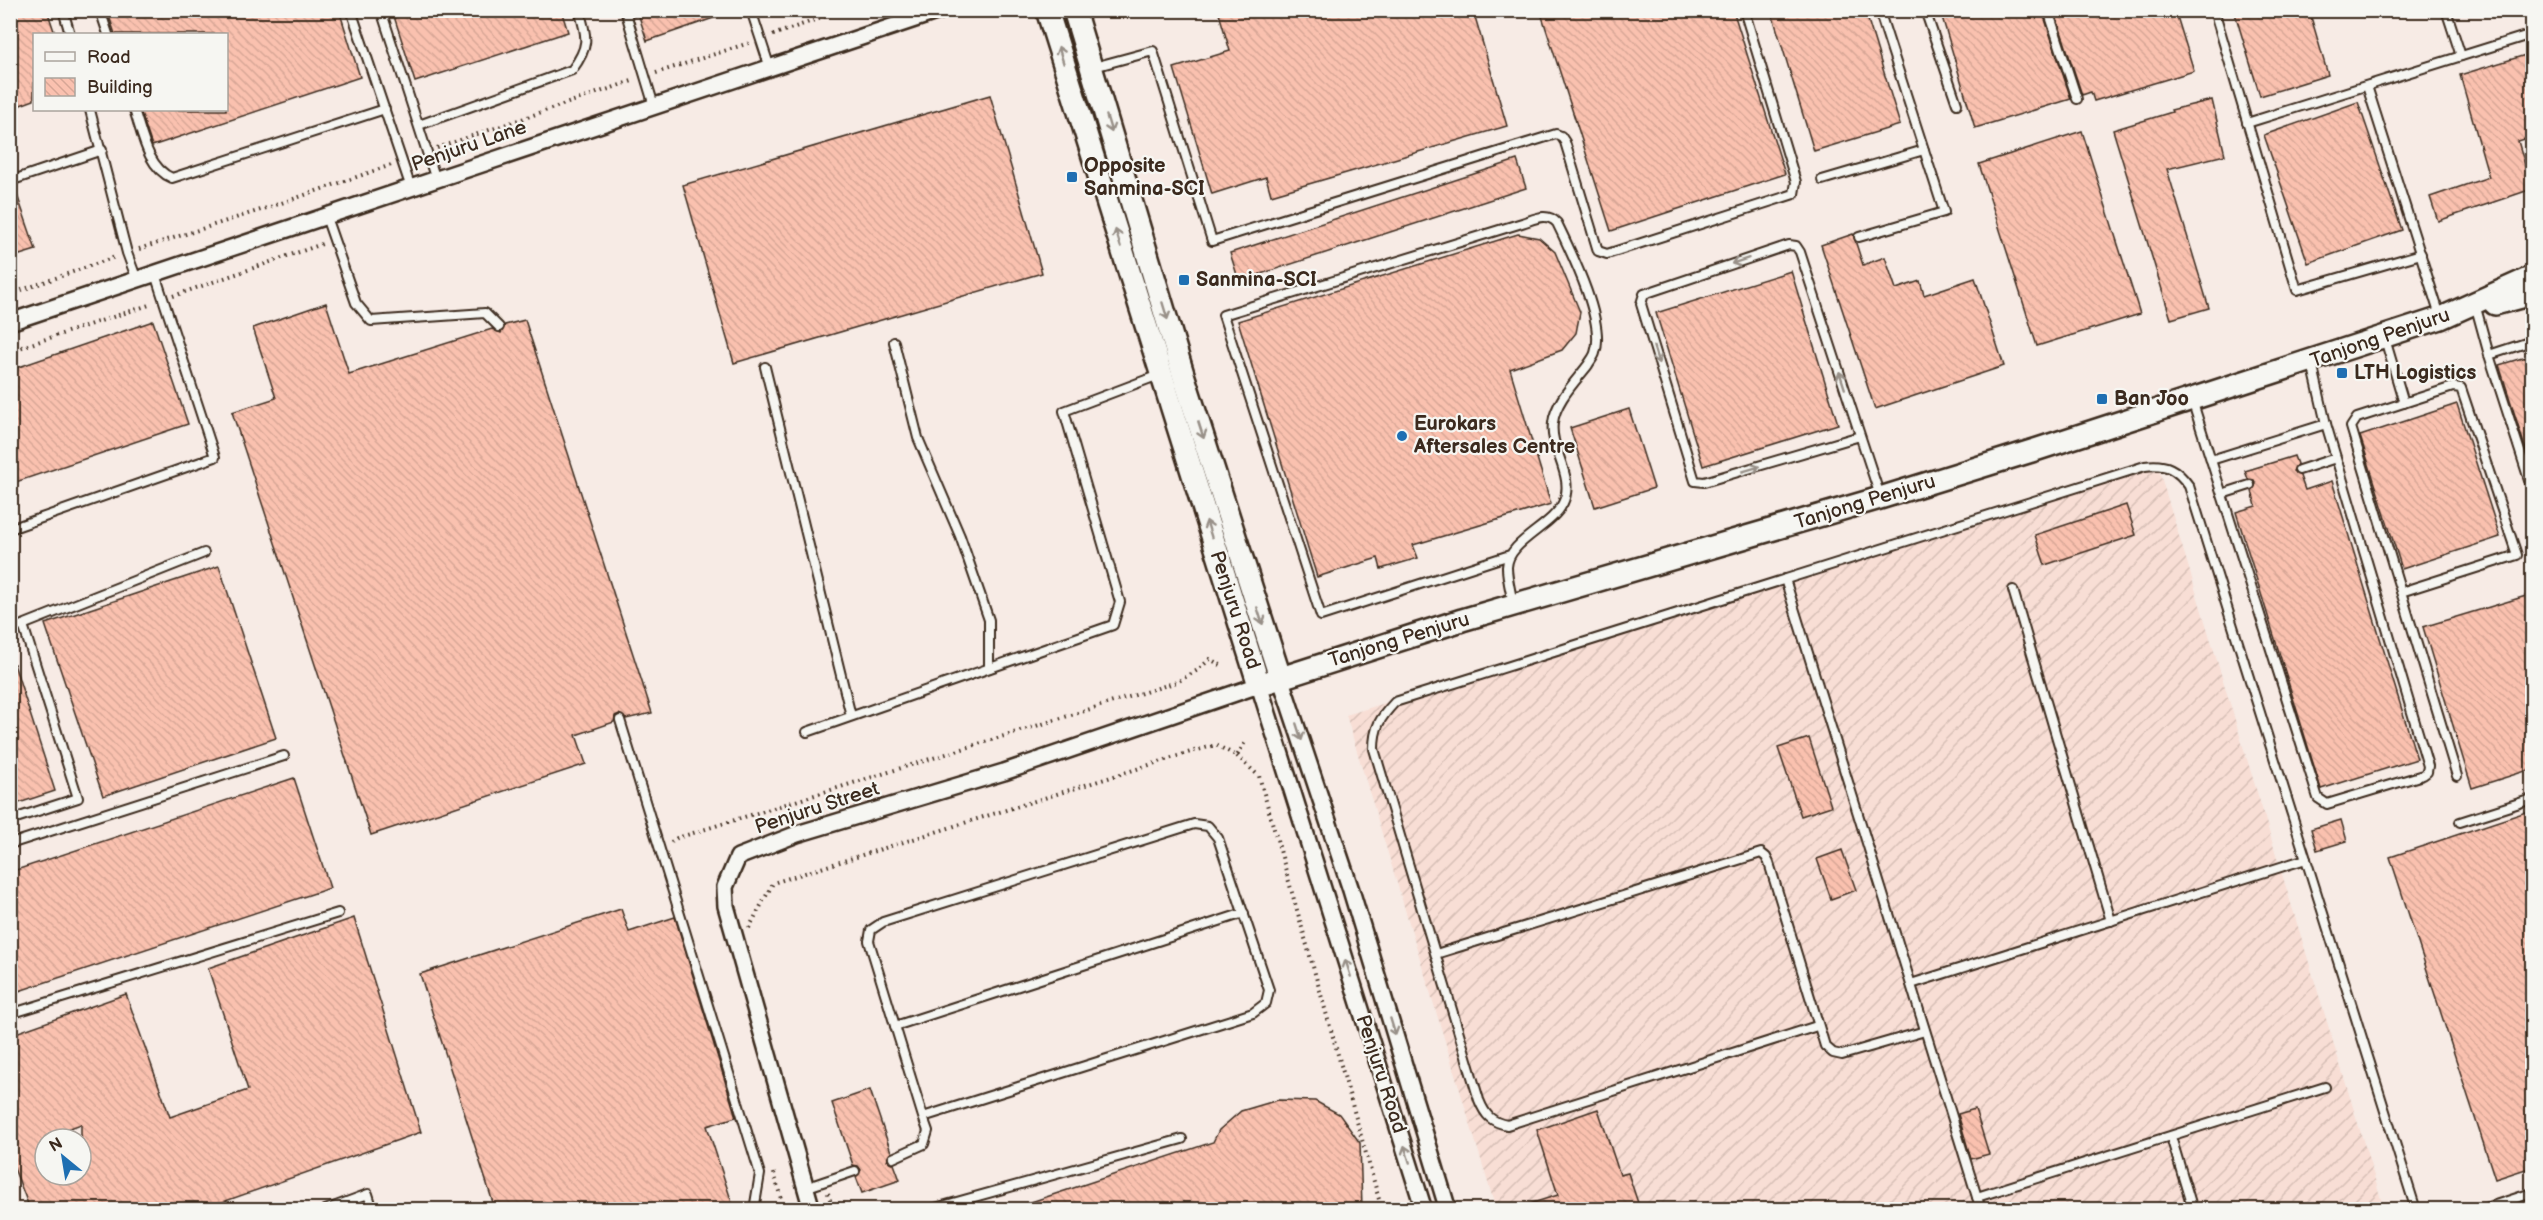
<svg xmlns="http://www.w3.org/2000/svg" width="2543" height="1220" font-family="'Balsamiq Sans',sans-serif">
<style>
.industrial{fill:url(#industrial-furrows)}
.building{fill:url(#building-back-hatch);stroke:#3b2a1e;stroke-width:1.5;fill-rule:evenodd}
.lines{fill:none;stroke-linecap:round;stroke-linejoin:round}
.lane-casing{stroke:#3b2a1e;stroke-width:12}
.street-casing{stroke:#3b2a1e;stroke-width:20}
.secondary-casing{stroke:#3b2a1e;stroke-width:26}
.path{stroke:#3b2a1e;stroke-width:4;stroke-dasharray:1.5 4.5;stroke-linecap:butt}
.lane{stroke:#f6f6f2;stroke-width:8}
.street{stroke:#f6f6f2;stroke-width:15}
.secondary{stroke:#f6f6f2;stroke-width:21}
.oneway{stroke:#989088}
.poi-dot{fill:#1f6fb2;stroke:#f6f6f2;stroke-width:2}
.labels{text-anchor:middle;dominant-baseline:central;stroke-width:4.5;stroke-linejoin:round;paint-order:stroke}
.street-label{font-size:20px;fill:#3b2a1e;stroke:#f6f6f2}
.poi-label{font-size:20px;font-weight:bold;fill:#3b2a1e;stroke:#f6f6f2;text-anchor:start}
</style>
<defs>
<pattern id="industrial-furrows" width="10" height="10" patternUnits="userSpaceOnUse" patternTransform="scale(1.5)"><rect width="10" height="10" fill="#f8ded5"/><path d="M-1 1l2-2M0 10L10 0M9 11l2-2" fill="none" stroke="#d6bfb6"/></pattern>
<pattern id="building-back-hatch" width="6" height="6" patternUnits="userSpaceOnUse" patternTransform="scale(1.5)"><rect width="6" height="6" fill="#fac1af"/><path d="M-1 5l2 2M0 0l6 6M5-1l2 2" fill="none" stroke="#d7a696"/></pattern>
</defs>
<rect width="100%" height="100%" fill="#f7ebe5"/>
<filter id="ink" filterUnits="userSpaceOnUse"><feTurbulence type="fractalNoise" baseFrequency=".0167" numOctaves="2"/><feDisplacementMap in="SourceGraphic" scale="12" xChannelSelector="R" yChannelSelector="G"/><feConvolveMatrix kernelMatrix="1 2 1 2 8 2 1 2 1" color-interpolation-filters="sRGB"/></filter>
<g filter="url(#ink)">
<polygon class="industrial" points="2158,467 2384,1209 1496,1209 1346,715"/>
<g class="building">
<polygon points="10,10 47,10 55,34 34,34 34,100 10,109"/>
<polygon points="107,10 339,10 360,77 152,146 140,110 226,110 226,34 115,34"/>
<polygon points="392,10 561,10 568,32 415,82"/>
<polygon points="637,10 727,10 728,13 647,41"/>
<polygon points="1218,10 1473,10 1507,126 1271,195 1266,177 1212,194 1174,68 1230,51"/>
<polygon points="1540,10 1733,10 1785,174 1611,231"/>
<polygon points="1771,10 1865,10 1900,125 1814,151"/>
<polygon points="1940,10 2042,10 2071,99 1975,128"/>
<polygon points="2054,10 2175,10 2194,71 2094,101 2091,92 2082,95"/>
<polygon points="2234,10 2309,10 2328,75 2260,96"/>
<polygon points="2532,53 2532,137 2518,141 2532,189 2438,221 2430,197 2489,177 2460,75"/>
<polygon points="990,95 1042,273 734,363 683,185"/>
<polygon points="2212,100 2225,155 2167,169 2209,308 2171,319 2113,130 2172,112 2171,110"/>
<polygon points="2358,102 2402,230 2308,263 2264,135"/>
<polygon points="2082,131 2140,314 2037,346 1979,164"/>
<polygon points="1517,160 1526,188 1239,281 1230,253"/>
<polygon points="14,186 36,250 10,258 10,187"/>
<polygon points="1518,234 1539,238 1555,252 1580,312 1576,333 1562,350 1510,369 1551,504 1413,545 1418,558 1381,569 1378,558 1317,577 1238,321"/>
<polygon points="1853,234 1863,265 1885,257 1896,289 1920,281 1924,295 1975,278 2004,366 1875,409 1821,245"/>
<polygon points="1791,271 1838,424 1703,466 1656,313"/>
<polygon points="326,303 349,374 492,329 501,333 505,325 525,320 652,713 626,719 619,714 615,716 614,722 576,735 586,764 371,835 232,412 276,398 253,328"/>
<polygon points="153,321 188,424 10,484 10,370"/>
<polygon points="2532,355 2532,469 2499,365"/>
<polygon points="2457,404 2500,537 2402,569 2360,436"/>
<polygon points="1629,409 1654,488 1595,507 1570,428"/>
<polygon points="2294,456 2297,464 2293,471 2300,476 2305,490 2332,481 2417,759 2321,789 2236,512 2256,506 2252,491 2256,484 2254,480 2248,479 2245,471"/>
<polygon points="2126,505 2136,535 2045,565 2035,535"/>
<polygon points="219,566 276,738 103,796 45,624"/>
<polygon points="2526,596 2532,619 2532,769 2472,788 2423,627"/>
<polygon points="14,664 55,791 10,806 10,665"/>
<polygon points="1809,738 1831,806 1801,816 1778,748"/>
<polygon points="294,778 330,888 10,994 10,872"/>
<polygon points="2532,810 2532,1167 2495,1179 2390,857"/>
<polygon points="2341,820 2347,841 2317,850 2311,829"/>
<polygon points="1842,850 1856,890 1831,899 1817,859"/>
<polygon points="621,909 629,932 675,917 736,1117 707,1126 734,1209 495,1209 420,974"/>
<path d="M 354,918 L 421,1132 L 203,1209 L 30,1209 L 10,1158 L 10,1035 L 126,994 L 170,1117 L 248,1090 L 208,968 ZM 81,1124 L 81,1175 L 45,1175 L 45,1137 Z"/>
<polygon points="870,1090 891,1152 887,1160 894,1164 900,1180 862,1193 856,1177 861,1170 858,1166 853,1165 832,1103"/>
<polygon points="1278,1100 1315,1101 1339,1114 1360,1143 1362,1209 1017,1209 1016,1207 1213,1142 1219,1130 1241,1111"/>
<polygon points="1598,1109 1620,1175 1628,1173 1640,1209 1523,1209 1523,1206 1558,1195 1537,1130"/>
<polygon points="1975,1109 1989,1154 1971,1159 1958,1114"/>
</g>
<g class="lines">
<defs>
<g id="lane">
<polyline points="63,10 70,34"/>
<polyline points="100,10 108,34"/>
<polyline points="351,10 411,188"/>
<polyline points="381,10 436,180"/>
<polyline points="625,10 654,106"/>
<polyline points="751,10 770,68"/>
<polyline points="1925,10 1957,104"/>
<polyline points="2048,10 2077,99"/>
<polyline points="2214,10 2297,290 2421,254"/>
<polyline points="2446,10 2461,56"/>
<polyline points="1094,67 1153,51 1212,241 1556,134 1561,136 1565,142 1598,251 1607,254 1794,194 1796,182 1744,10"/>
<polyline points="2367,86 2440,316"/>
<polyline points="90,110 127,253 137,280"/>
<path d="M 134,110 C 142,132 147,168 172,178 L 385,109"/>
<polyline points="2247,123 2532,34"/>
<path d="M 419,125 L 572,70 C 589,47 588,38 579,10"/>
<polyline points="1822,180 1924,150"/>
<polyline points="10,181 102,150"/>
<polyline points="326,217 356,303 371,321 485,313 499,327"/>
<polyline points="1859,237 1944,212 1879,10"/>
<polyline points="2475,304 2489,355 2532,489"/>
<polyline points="2385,339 2404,403"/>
<polyline points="894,342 918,438 960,536 989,620 989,668"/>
<polyline points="2489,355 2532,341"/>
<polyline points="765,367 851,716"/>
<polyline points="2192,400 2318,798 2327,804 2423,775 2427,772 2428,766 2326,424 2312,363"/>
<polyline points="1860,436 1704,482 1695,481 1641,304 1644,294 1789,245 1796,246 1800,252 1880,496"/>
<polyline points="2211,460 2326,424"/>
<polyline points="2299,470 2336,458"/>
<polyline points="2222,494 2250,485"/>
<polyline points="10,529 215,457 155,274"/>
<path d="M 1510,555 L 1321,616 L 1223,315 L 1522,223 C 1535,219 1547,212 1557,223 C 1571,252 1606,322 1595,353 C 1594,357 1590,361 1588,365 C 1575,382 1555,402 1553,423 C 1549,449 1576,477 1563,503 C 1552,527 1508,541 1507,567 C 1507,579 1511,592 1513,604"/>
<polyline points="1785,579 1981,1210"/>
<polyline points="2013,590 2111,921"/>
<polyline points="2401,592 2517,555 2461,388 2453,387 2357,418 2351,427 2457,776"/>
<polyline points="10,630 204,553"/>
<polyline points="620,720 760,1174 754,1210"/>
<polyline points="807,732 1113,625 1120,602 1064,411 1159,375"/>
<polyline points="10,820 78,798 23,625"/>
<polyline points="2460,822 2532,799"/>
<polyline points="10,844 284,756"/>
<polyline points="1436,954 1761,853 1766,857 1769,863 1825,1046 1833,1053 1842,1055 1925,1031"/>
<polyline points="1911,984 2306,859"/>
<polyline points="10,1014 338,913"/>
<polyline points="895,1026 1244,913"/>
<path d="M 1817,1026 L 1507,1125 C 1491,1122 1485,1115 1479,1100 L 1374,749 C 1374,727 1380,718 1395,702 L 2145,466 C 2166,463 2177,469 2189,486 L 2416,1210"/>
<polyline points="2171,1137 2193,1210"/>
<polyline points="893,1158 924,1144 928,1131 923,1117 869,941 871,930 883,922 1194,824 1208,826 1218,838 1269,990 1266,1003 1253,1013 923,1117"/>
<polyline points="805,1188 855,1171"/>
<polyline points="1977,1197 2325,1087"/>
<polyline points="325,1210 368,1194 373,1210"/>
<polyline points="928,1210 1182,1139"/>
<polyline points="2480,1210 2532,1193"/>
</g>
<g id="street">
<polyline points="10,322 942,10"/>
<polyline points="1280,677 1351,890 1448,1210"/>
<polyline points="812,1210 726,906 725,887 738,857 797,834 1004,772 1259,685 1424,1210"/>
</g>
<g id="secondary">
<polyline points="1047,10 1259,685 1462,620 1880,498 2038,449 2441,318 2532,277"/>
<polyline points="1074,10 1183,374 1280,677"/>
<polyline points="2495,304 2532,294"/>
</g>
</defs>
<use href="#lane" class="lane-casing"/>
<use href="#street" class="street-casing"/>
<use href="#secondary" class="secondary-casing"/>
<g class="path">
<polyline points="1016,10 1019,20"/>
<polyline points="773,35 843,10"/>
<polyline points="656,73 749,43"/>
<polyline points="437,148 635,80"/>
<polyline points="139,249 273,206 391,165"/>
<polyline points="10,294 115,257"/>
<polyline points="173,296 322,244"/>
<polyline points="10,351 152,304"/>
<polyline points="1237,756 1259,776 1382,1210"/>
<polyline points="671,842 677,838 1177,682 1198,670 1210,659 1224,667"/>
<polyline points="749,928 773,883 1194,751 1216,745 1237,756 1245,742"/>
<polyline points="774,1173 784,1210"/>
<polyline points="828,1193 833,1210"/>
</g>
<use href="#lane" class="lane"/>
<use href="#street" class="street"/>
<use href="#secondary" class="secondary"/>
</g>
<defs><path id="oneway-shaft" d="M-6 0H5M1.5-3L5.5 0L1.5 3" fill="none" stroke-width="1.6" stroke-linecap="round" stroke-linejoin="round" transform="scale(1.5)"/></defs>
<g class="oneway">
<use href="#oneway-shaft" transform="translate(1061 55) rotate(-107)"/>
<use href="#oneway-shaft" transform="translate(1109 124) rotate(73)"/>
<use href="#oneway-shaft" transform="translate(1118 238) rotate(-107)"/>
<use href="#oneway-shaft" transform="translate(1740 261) rotate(162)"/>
<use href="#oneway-shaft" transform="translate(1165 311) rotate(73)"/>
<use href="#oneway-shaft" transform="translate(1656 355) rotate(73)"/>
<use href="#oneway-shaft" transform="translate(1842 380) rotate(-108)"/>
<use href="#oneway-shaft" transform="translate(1201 430) rotate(72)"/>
<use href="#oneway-shaft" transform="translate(1751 469) rotate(-17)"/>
<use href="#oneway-shaft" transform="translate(1209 529) rotate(-107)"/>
<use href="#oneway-shaft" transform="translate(1260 616) rotate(72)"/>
<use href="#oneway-shaft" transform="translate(1299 732) rotate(72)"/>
<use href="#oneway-shaft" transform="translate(1348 968) rotate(-108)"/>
<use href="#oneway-shaft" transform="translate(1393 1027) rotate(73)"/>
<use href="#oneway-shaft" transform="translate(1407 1154) rotate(-108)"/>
</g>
</g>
<g class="poi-dot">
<rect x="1066" y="171" width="12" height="12" rx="3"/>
<rect x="1178" y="274" width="12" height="12" rx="3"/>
<rect x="2336" y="367" width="12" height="12" rx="3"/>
<rect x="2096" y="393" width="12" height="12" rx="3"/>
<circle cx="1402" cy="436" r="6"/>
</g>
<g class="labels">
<g class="street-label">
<text transform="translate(469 146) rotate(-19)">Penjuru Lane</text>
<text transform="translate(2380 338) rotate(-19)">Tanjong Penjuru</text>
<text transform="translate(1865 502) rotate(-17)">Tanjong Penjuru</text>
<text transform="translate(1235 610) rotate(72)">Penjuru Road</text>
<text transform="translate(1399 640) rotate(-17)">Tanjong Penjuru</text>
<text transform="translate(817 808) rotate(-18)">Penjuru Street</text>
<text transform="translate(1381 1074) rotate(72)">Penjuru Road</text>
</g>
<g class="poi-label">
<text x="1084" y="166">Opposite<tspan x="1084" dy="23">Sanmina-SCI</tspan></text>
<text x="1196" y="280">Sanmina-SCI</text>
<text x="2354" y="373">LTH Logistics</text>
<text x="2114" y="399">Ban Joo</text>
<text x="1414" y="424">Eurokars<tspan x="1414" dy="23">Aftersales Centre</tspan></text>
</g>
</g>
<rect width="2543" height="1220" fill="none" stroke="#f6f6f2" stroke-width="36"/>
<rect x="18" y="18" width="2507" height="1184" fill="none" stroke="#3b2a1e" stroke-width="2" filter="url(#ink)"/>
<rect x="33" y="33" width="195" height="78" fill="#f6f6f2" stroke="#aba49d" stroke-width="1.5"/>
<rect x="45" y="52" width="30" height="9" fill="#f6f6f2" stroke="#aba49d" stroke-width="1.5"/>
<text x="87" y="63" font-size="18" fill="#3b2a1e">Road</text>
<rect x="45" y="78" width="30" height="18" fill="url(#building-back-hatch)" stroke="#aba49d" stroke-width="1.5"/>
<text x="87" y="93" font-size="18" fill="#3b2a1e">Building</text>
<g transform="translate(63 1157) rotate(330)"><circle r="28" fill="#f6f6f2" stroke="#aba49d" stroke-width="1.5"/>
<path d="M0-4.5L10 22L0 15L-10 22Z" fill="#1f6fb2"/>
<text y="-9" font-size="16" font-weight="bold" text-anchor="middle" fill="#3b2a1e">N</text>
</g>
</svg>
